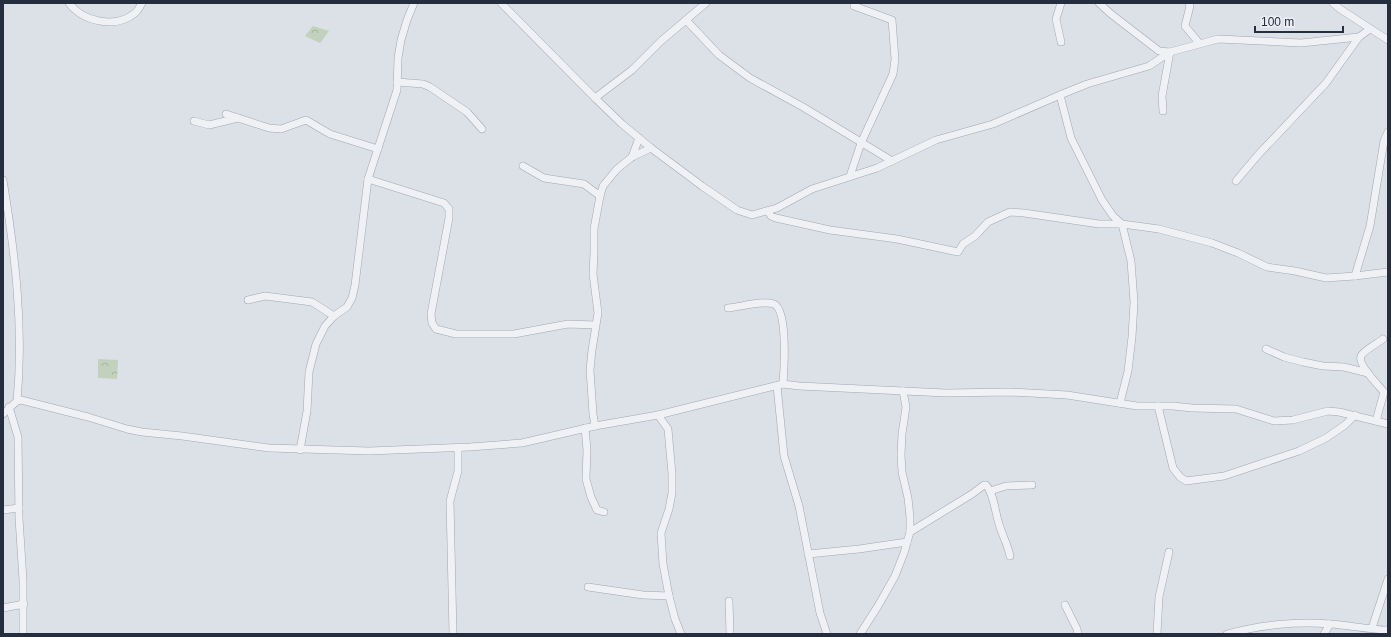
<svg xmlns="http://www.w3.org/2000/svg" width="1391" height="637" font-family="Helvetica,sans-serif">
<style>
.park{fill:url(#park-crowns)}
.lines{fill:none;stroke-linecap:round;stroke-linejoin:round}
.minor-casing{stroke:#a1a7b1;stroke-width:8}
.minor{stroke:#eff1f5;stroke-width:7}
</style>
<defs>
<pattern id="park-crowns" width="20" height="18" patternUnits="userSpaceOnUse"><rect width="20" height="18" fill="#c2d1bc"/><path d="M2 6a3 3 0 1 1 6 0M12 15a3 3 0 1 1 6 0" fill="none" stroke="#a7b4a3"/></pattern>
</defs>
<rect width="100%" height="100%" fill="#dce0e7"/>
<g class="park">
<polygon points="313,26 329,31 320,43 305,36"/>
<polygon points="98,359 118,360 117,379 98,378"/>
</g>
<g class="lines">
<defs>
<g id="minor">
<path d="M 69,3 C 83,22 116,29 135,13 C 138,11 140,6 142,3"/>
<polyline points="501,3 595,98 622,124 651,148 702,186 737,210 752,215 777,208 812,189 877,168 936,140 993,124 1060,95 1087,84 1149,66 1170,52 1218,39 1301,43 1359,37 1370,29"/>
<polyline points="1099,3 1111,14 1159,51 1170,52 1162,96 1163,111"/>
<polyline points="1189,3 1190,6 1185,26 1199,43"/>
<polyline points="1333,3 1340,9 1388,40"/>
<polyline points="686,20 719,55 750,78 803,107 892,161"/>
<polyline points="1061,42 1056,19 1061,3"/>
<polyline points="397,82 423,84 430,87 467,112 482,129"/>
<polyline points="1060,95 1071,138 1102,200 1113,216 1122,224 1131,261 1134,302 1132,337 1128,371 1120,403"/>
<polyline points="595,98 632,70 661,41 706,3"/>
<polyline points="226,114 269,128 281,129 306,120 330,134 378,149"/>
<polyline points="194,121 209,125 238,118"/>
<polyline points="632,157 639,138"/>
<polyline points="523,166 544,178 584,184 600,196"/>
<polyline points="850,176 861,143 893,74 895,59 892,20 854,6"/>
<polyline points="368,179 444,203 449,209 449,218 431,314 432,323 436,329 456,334 514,334 568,324 595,325"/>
<path d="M 3,180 C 15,253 24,327 17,401"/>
<polyline points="1236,181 1258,155 1326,83 1359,37"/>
<polyline points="768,211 771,216 776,218 830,230 897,239 958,252 963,244 975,236 988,222 1010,212 1024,213 1099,224 1122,224 1159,229 1212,243 1238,253 1267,267 1295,271 1326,278 1355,276 1388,272"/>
<polyline points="1355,276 1370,226 1384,141 1388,132"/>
<polyline points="248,300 265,296 312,302 334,316"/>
<path d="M 728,308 C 740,307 763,300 774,304 C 788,310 784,370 783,384"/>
<polyline points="1266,349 1284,357 1303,362 1323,366 1344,367 1368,373"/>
<polyline points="777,386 784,456 799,506 820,613 827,634"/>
<polyline points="1158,406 1173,468 1180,477 1186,481 1224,476 1299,451 1326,438 1345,425 1355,415"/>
<polyline points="9,407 18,437 19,518 23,580 23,634"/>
<polyline points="3,414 17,401 21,400 88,417 127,429 142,432 182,436 269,448 369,451 470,447 522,443 595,426 658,415 783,384 799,386 946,393 1009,392 1067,395 1137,406 1173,406 1192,408 1236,409 1274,421 1293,420 1328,411 1339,412 1388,424"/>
<polyline points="658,415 668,429 672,474 672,493 669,509 661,533 663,564 669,596 675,619 681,634"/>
<path d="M 1376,421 L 1384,392 C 1379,386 1357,364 1361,356 C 1363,351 1378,343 1383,339"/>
<polyline points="595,426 593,414 590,370 592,350 598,313 593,274 594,252 594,229 600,196 603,186 617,169 632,157 651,148"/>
<polyline points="585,428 587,450 586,479 591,497 597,510 604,512"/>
<polyline points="300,450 307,411 309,372 316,344 325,326 334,316 347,307 352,298 355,285 368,179 397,90 398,58 401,40 407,20 414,3"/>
<polyline points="990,491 1006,486 1032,485"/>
<polyline points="3,510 19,508"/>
<path d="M 910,532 L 972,494 L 984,485 L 986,485 C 994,494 995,512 999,524 C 1002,535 1008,545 1010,556"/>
<polyline points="808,554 859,549 907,542"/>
<polyline points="588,587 643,595 669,596"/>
<polyline points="729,601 730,634"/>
<polyline points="1065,605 1077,629 1078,634"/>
<polyline points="3,608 24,604"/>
<polyline points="1372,628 1388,579"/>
<polyline points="453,634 450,501 458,471 458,448"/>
<polyline points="860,634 878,606 895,576 904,553 910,532 910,517 908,498 902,472 901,455 902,434 906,407 903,391"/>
<polyline points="1157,634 1159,597 1169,552"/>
<path d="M 1227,634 C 1259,625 1297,621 1330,624 C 1349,625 1369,630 1388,630"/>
<polyline points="1324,634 1330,624"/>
</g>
</defs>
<use href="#minor" class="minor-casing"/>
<use href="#minor" class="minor"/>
</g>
<rect width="1391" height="637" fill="none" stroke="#252e3e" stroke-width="8"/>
<path d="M1255 26v6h88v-6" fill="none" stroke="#252e3e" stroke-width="2"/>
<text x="1261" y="26" font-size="12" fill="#252e3e" stroke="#ebeff5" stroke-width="3" paint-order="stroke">100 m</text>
</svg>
